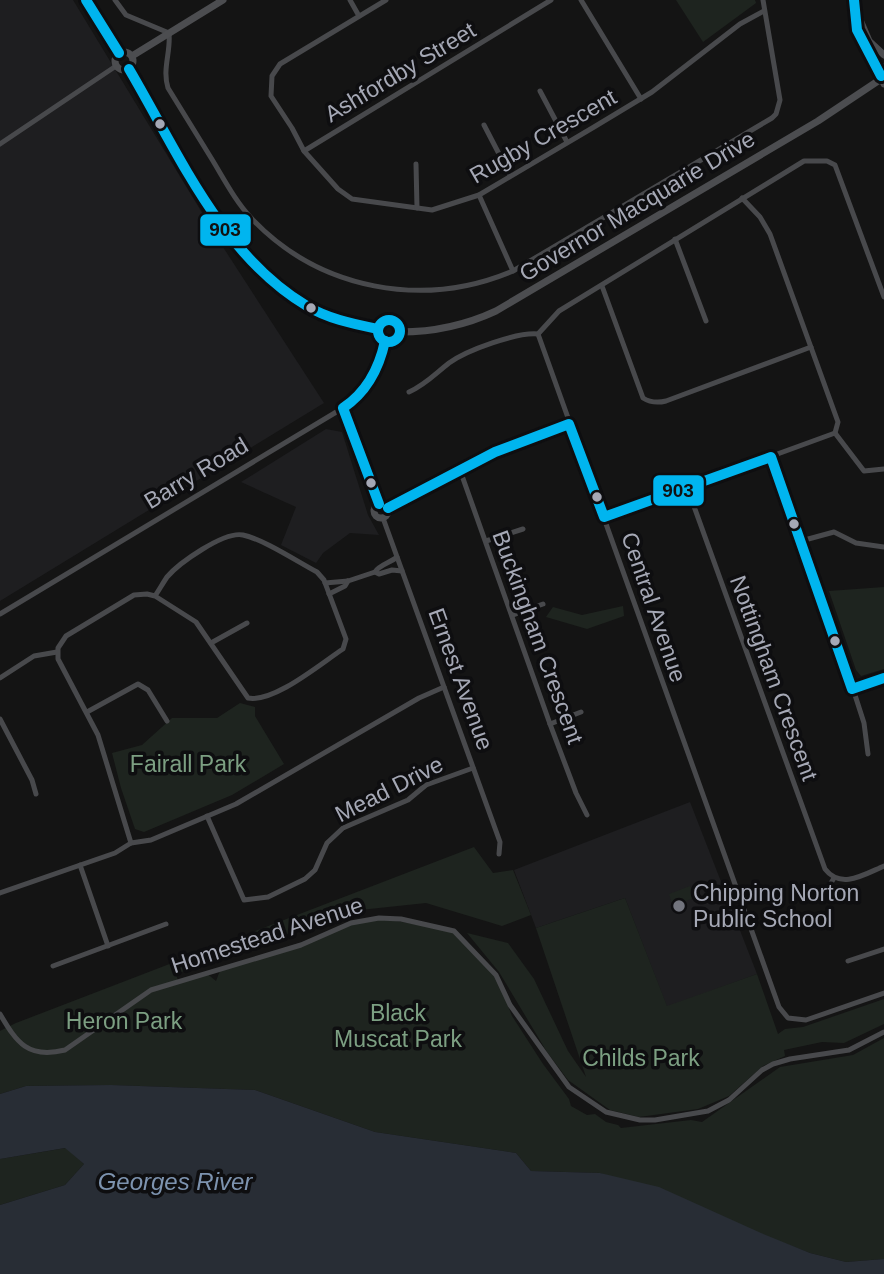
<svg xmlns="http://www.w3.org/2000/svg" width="884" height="1274" font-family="Arial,sans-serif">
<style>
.built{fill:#1e1e20}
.green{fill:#1e241f}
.water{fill:#282d35}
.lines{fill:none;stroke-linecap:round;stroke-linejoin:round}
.street{stroke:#48494c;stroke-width:5}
.secondary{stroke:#4c4d50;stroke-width:7}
.bus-1-casing{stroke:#0e0e10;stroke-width:16}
.bus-1{stroke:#00b5ef;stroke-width:10}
.bus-dot{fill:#a5a8b5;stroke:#0e0e10;stroke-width:2.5}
.poi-dot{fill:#72747d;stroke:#0e0e10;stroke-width:2.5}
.labels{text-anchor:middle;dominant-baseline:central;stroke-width:7;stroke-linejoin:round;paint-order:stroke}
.street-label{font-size:23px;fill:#a5a8b5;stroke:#0e0e10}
.park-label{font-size:23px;fill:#7c9f82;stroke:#0e0e10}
.poi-label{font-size:23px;fill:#a5a8b5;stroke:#0e0e10;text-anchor:start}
.water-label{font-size:24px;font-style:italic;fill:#7d93af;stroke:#0e0e10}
.line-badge{stroke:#0e0e10;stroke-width:2.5}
.pale-badge-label{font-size:19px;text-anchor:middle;font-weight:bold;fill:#111}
</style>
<rect width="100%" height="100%" fill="#141414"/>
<g class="built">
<polygon points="0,0 73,0 221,244 324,403 0,601"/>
<polygon points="326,429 342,432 368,515 379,535 350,533 323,553 316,563 281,545 296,507 241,482"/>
<polygon points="690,802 757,974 667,1007 625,898 536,928 514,870"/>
</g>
<g class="green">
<polygon points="676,0 755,0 756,3 703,42"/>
<polygon points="884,587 884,669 861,676 856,670 829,591"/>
<polygon points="623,606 624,616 587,629 546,617 553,607 582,615"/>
<polygon points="240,703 255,707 255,716 284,764 232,795 144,832 135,829 121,788 112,753 142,745 172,718 217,718"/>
<polygon points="474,847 493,873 513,870 531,915 502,926 426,903 341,912 293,932 176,974 178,981 205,972 216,981 221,968 261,958 351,923 379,918 454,931 496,975 512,1016 543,1064 569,1099 571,1106 587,1115 595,1114 606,1122 618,1125 621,1128 691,1120 702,1122 780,1067 853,1055 884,1038 884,1259 846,1262 810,1253 600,1173 531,1171 516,1153 375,1132 255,1090 111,1085 26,1086 0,1094 0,1031 16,1023"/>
<polygon points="690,886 694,898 673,906 669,894"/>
<polygon points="625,898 667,1006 757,974 778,1034 785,1029 803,1027 884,999 884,1024 844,1043 822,1042 784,1050 785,1056 763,1066 729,1096 698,1109 639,1117 610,1110 568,1080 547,1052 499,972 467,933 508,943 534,979 568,1051 586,1077 536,928"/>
<polygon points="66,1148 84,1164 65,1185 0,1205 0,1159"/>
</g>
<polygon class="water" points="111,1085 255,1090 375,1132 516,1153 531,1171 600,1173 659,1187 761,1233 810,1253 846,1262 884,1259 884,1274 0,1274 0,1205 65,1185 84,1164 65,1148 0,1159 0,1094 26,1086"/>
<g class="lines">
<g class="street">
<path d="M 115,0 L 126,15 L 169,33 C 171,52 162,69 168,88 C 183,112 198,137 213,161 C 225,181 236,202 252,219 C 320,290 423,309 513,271 L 772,118 L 776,114 L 780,100 L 763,0"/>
<polyline points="350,0 359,16"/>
<polyline points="386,0 280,64 272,76 271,96 292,128 304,151 338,189 352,199 432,210 479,195 594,127 652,92 740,24 764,11"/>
<polyline points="581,0 641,99"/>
<polyline points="540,91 567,142"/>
<polyline points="484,125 510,175"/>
<polyline points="0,144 116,66"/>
<polyline points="304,151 551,0"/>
<polyline points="416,164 417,208"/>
<polyline points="479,195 513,271"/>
<polyline points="742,198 760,217 770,234 838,422 835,433"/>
<polyline points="675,239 706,321"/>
<path d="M 602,286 L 643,398 C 651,403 658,403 666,401 L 811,347"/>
<polyline points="538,334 779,1007 788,1018 806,1020 884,993"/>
<polyline points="538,334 559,311 804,161 827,161 835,165 884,297"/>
<path d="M 409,392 C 425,385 435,374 449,363 C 467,350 517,332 538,334"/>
<polyline points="835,433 864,471 884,469"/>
<polyline points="771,457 845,664 864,723 868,754"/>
<polyline points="460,470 550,724 576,793 587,815"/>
<path d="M 687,487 L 825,869 C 841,890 865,874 884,866"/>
<polyline points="388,508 495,452 569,424"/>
<polyline points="604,517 835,433"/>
<polyline points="383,518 500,842 499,854"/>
<polyline points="486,541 523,529"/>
<polyline points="801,541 834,532 856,543 884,547"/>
<path d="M 375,572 C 379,565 390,563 397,557"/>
<polyline points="325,583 348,581 375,572 379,574 392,570 402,571"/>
<polyline points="329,594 345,586 348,581"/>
<polyline points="0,614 343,408"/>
<polyline points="513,615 543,604"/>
<polyline points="211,643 247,623"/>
<polyline points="0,678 34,656 57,652"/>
<polyline points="852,689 884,678"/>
<polyline points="87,712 138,684 148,690 167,721"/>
<polyline points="0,719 32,780 36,794"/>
<polyline points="550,724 581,712"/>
<polyline points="207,816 244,900 268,897 305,879 315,870 327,843 343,828 408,800 426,785 473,768"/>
<path d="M 131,843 L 98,735 L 58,659 L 58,648 L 66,636 L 134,595 L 147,594 L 155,596 C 159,590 163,583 167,577 C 179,563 224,531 243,535 C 263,539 298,562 317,572 L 324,580 L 346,639 L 343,649 C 320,664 274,703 248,698 L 196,622 L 155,596"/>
<polyline points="80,865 108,946"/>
<polyline points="826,891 834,878"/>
<polyline points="0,893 115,853 131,843 151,840 236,804 419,698 444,687"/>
<polyline points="848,961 884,949"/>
<polyline points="53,966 166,924"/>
<path d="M 0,1014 C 17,1043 28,1059 65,1050 L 151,990 L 301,945 L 351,923 L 379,918 L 401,919 L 454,931 L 496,975 L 510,1005 L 569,1087 L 606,1112 L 640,1120 L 655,1120 L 708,1111 L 729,1100 L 762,1070 L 773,1064 L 790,1059 L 849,1050 L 884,1032"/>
</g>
<g class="secondary">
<polyline points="86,0 119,53"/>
<polyline points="854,0 857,30 881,76"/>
<polyline points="857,13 869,41 884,55"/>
<circle cx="124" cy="61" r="9"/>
<polyline points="132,56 223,0"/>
<polyline points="884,67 881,76 884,84"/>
<path d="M 129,69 C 176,145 226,262 307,306 C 329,318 354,324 378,329"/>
<circle cx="389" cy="331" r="11"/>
<path d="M 400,332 C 434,332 466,325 496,311 L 818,121 L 881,79"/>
<circle cx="381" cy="511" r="7"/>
<path d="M 379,504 L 343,408 C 367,394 381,368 385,341"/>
</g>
<defs>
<g id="bus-1">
<polyline points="86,0 119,53"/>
<polyline points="854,0 857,30 881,76"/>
<path d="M 129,69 C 178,152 221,255 307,306 C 328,319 354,324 378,329"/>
<circle cx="389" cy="331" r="11"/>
<path d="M 379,504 L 343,408 C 367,392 379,369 385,341"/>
<polyline points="388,508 495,452 569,424 604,517 771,457 852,689 884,678"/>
</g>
</defs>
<use href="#bus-1" class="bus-1-casing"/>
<use href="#bus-1" class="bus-1"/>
</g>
<g class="bus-dot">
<circle cx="160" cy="124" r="6"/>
<circle cx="311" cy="308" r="6"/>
<circle cx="371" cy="483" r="6"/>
<circle cx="597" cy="497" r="6"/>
<circle cx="794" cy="524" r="6"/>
<circle cx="835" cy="641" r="6"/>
</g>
<circle class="poi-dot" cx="679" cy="906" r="7"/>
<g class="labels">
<g class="street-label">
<text transform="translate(400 72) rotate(-31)">Ashfordby Street</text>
<text transform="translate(543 136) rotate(-30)">Rugby Crescent</text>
<text transform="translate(637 206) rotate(-31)">Governor Macquarie Drive</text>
<text transform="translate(196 473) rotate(-31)">Barry Road</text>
<text transform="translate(654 607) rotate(71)">Central Avenue</text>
<text transform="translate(538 637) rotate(70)">Buckingham Crescent</text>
<text transform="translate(774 678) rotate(70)">Nottingham Crescent</text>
<text transform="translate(461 679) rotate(70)">Ernest Avenue</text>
<text transform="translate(389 789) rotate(-27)">Mead Drive</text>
<text transform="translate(267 935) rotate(-18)">Homestead Avenue</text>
</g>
<g class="park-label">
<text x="188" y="764">Fairall Park</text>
<text x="398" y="1013">Black<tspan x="398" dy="26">Muscat Park</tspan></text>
<text x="124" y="1021">Heron Park</text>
<text x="641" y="1058">Childs Park</text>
</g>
<g class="poi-label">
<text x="693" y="893">Chipping Norton<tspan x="693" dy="26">Public School</tspan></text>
</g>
<g class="water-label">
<text x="175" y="1181">Georges River</text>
</g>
</g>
<g class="line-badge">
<rect x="199" y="213" width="53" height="34" rx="7" fill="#00b5ef"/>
<rect x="652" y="474" width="53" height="33" rx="7" fill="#00b5ef"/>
</g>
<g class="pale-badge-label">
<text x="225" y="236">903</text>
<text x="678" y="497">903</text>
</g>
</svg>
